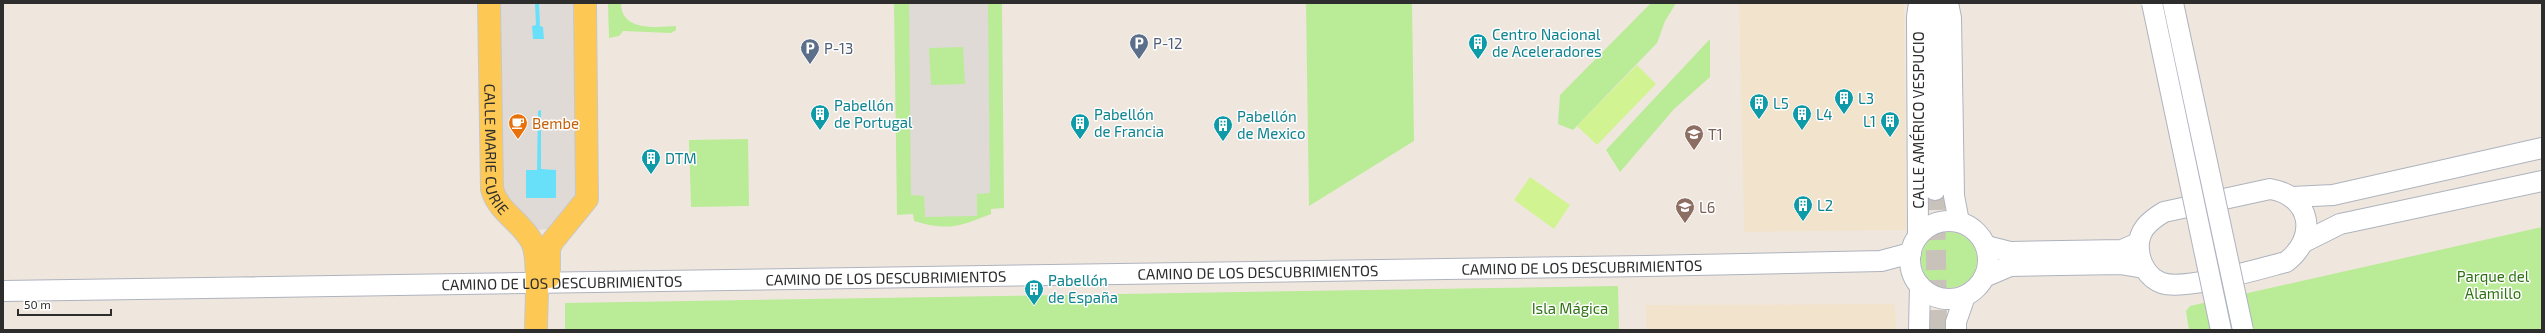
<svg xmlns="http://www.w3.org/2000/svg" width="2545" height="333" font-family="'Exo 2',sans-serif">
<style>
.education{fill:#f2e3cd}
.green{fill:#baeb96;fill-rule:evenodd}
.pitch{fill:#d2f391}
.plaza{fill:#dfdad6;fill-rule:evenodd}
.water{fill:#68e0fa}
.lines{fill:none;stroke-linecap:round;stroke-linejoin:round}
.secondary-tunnel{stroke:#c8c2bb;stroke-width:20;stroke-dasharray:20 10;stroke-linecap:butt}
.secondary-casing{stroke:#aeb3be;stroke-width:22}
.primary-casing{stroke:#c8c8c8;stroke-width:24}
.secondary{stroke:#fff;stroke-width:20}
.primary{stroke:#fec855;stroke-width:22}
.secondary-bridge-casing{stroke:#aeb3be;stroke-width:22;stroke-linecap:butt}
.secondary-bridge{stroke:#fff;stroke-width:20}
.labels{text-anchor:middle;dominant-baseline:central;stroke-width:3;stroke-linejoin:round;paint-order:stroke}
.culture-label{font-size:15px;fill:#0d838f;stroke:#fff;text-anchor:start}
.service-label{font-size:15px;fill:#4e5e75;stroke:#fff;text-anchor:start}
.street-label{font-size:15px;fill:#2d2d2d;stroke:#fff}
.food-label{font-size:15px;fill:#c56008;stroke:#fff;text-anchor:start}
.education-label{font-size:15px;fill:#785e54;stroke:#fff;text-anchor:start}
.park-label{font-size:15px;fill:#307314;stroke:#fff}
</style>
<rect width="100%" height="100%" fill="#efe7de"/>
<g class="education">
<polygon points="1739,3 1904,3 1906,230 1744,232"/>
<polygon points="1895,304 1896,330 1646,330 1646,305"/>
</g>
<g class="green">
<path d="M 608,3 L 621,3 C 621,32 657,27 676,26 L 676,30 L 671,33 L 623,31 L 619,36 L 609,38 Z"/>
<path d="M 894,3 L 1002,3 L 1004,208 L 991,209 L 991,214 C 959,227 947,231 914,221 L 913,214 L 897,215 ZM 977,210 L 977,216 L 925,216 L 925,213 Z"/>
<polygon points="1306,3 1412,3 1414,141 1309,206"/>
<polygon points="1651,3 1676,3 1665,21 1657,43 1573,130 1558,124 1560,95"/>
<polygon points="1710,39 1710,77 1674,109 1620,172 1606,150"/>
<polygon points="748,139 749,206 691,207 689,140"/>
<polygon points="2542,227 2542,330 2189,330 2186,311 2190,306"/>
<circle cx="1949" cy="260" r="28"/>
<polygon points="1618,286 1619,330 565,330 565,303"/>
</g>
<g class="pitch">
<polygon points="1637,65 1656,84 1597,145 1577,126"/>
<polygon points="1530,177 1570,205 1554,229 1514,200"/>
</g>
<g class="plaza">
<polygon points="496,3 578,3 581,194 551,229 534,230 499,191"/>
<path d="M 909,3 L 988,3 L 990,193 L 977,194 L 977,216 L 925,217 L 924,196 L 911,195 ZM 963,47 L 965,84 L 931,85 L 929,48 Z"/>
</g>
<g class="water">
<polygon points="535,3 539,3 540,26 543,27 544,39 533,39 532,26 536,25"/>
<polygon points="541,110 541,169 556,170 556,198 526,198 526,170 537,170 538,111"/>
</g>
<g class="lines">
<polyline class="secondary-tunnel" points="1935,190 1937,330"/>
<defs>
<g id="secondary">
<polyline points="1933,3 1935,190"/>
<polyline points="1948,3 1951,18 1954,196 1959,222"/>
<path d="M 2270,189 C 2312,196 2318,238 2286,262 C 2259,269 2185,291 2162,283 C 2148,278 2140,264 2139,250 C 2137,231 2149,221 2164,212 Z"/>
<polyline points="2292,197 2333,195 2542,148"/>
<circle cx="1949" cy="260" r="39"/>
<polyline points="1918,236 1917,17 1919,3"/>
<polyline points="2304,242 2340,224 2542,181"/>
<polyline points="1986,246 2010,252 2122,250 2138,243"/>
<polyline points="1984,277 2010,266 2120,264 2144,268"/>
<path id="s1" d="M 3,291 L 1646,266 L 1881,261 L 1911,253"/>
<polyline points="1919,330 1920,286"/>
<polyline points="1956,330 1956,322 1965,296"/>
</g>
<g id="primary">
<path id="s2" d="M 489,3 L 492,189 C 498,212 522,222 532,242 C 540,257 536,311 536,330"/>
<polyline points="549,277 549,249 552,242 587,199 585,3"/>
</g>
</defs>
<use href="#secondary" class="secondary-casing"/>
<use href="#primary" class="primary-casing"/>
<use href="#secondary" class="secondary"/>
<use href="#primary" class="primary"/>
<defs>
<g id="secondary-bridge">
<polyline points="2152,3 2221,330"/>
<polyline points="2173,3 2243,330"/>
</g>
</defs>
<use href="#secondary-bridge" class="secondary-bridge-casing"/>
<use href="#secondary-bridge" class="secondary-bridge"/>
</g>
<defs>
<symbol id="parking-pin" viewBox="-11 -11 22 30"><path d="M0 17L-7.5 6A9.5 9.5 0 1 1 7.5 6Z" fill="#5c6f8a" stroke="#fff"/><path d="M-3.5-5.5H1a3.5 3.5 0 0 1 0 7H-1V5.5H-3.5ZM-1-3.4V-.6H.8a1.4 1.4 0 0 0 0-2.8Z" fill="#fff"/></symbol>
<symbol id="building-pin" viewBox="-11 -11 22 30"><path d="M0 17L-7.5 6A9.5 9.5 0 1 1 7.5 6Z" fill="#0f9aa8" stroke="#fff"/><path d="M-4-6H4V6H1V3H-1V6H-4ZM-2.5-4.3h1.7v1.8h-1.7ZM.8-4.3h1.7v1.8H.8ZM-2.5-1h1.7V.8h-1.7ZM.8-1h1.7V.8H.8Z" fill="#fff"/></symbol>
<symbol id="cafe-pin" viewBox="-11 -11 22 30"><path d="M0 17L-7.5 6A9.5 9.5 0 1 1 7.5 6Z" fill="#e8710a" stroke="#fff"/><path d="M-5.5-4.5H6V0H3Q3 3.5 0 3.5H-2.5Q-5.5 3.5-5.5 0ZM3-3.2v2h1.7v-2ZM-6 4.5H4V6H-6Z" fill="#fff"/></symbol>
<symbol id="university-pin" viewBox="-11 -11 22 30"><path d="M0 17L-7.5 6A9.5 9.5 0 1 1 7.5 6Z" fill="#8d6e63" stroke="#fff"/><path d="M0-5L7-2L0 1L-7-2ZM-4 1L0 2.5L4 1V4Q0 6-4 4Z" fill="#fff"/></symbol>
</defs>
<g fill-rule="evenodd">
<use href="#parking-pin" x="1128" y="32" width="22" height="30"/>
<use href="#building-pin" x="1467" y="32" width="22" height="30"/>
<use href="#parking-pin" x="799" y="37" width="22" height="30"/>
<use href="#building-pin" x="1833" y="87" width="22" height="30"/>
<use href="#building-pin" x="1748" y="92" width="22" height="30"/>
<use href="#building-pin" x="809" y="103" width="22" height="30"/>
<use href="#building-pin" x="1791" y="103" width="22" height="30"/>
<use href="#building-pin" x="1879" y="110" width="22" height="30"/>
<use href="#cafe-pin" x="507" y="112" width="22" height="30"/>
<use href="#building-pin" x="1069" y="112" width="22" height="30"/>
<use href="#building-pin" x="1212" y="114" width="22" height="30"/>
<use href="#university-pin" x="1683" y="123" width="22" height="30"/>
<use href="#building-pin" x="640" y="147" width="22" height="30"/>
<use href="#building-pin" x="1792" y="194" width="22" height="30"/>
<use href="#university-pin" x="1674" y="196" width="22" height="30"/>
<use href="#building-pin" x="1023" y="278" width="22" height="30"/>
</g>
<g class="labels">
<g class="culture-label">
<text x="1492" y="34">Centro Nacional<tspan x="1492" dy="17">de Aceleradores</tspan></text>
<text x="1858" y="98">L3</text>
<text x="1773" y="103">L5</text>
<text x="834" y="105">Pabellón<tspan x="834" dy="17">de Portugal</tspan></text>
<text x="1094" y="114">Pabellón<tspan x="1094" dy="17">de Francia</tspan></text>
<text x="1816" y="114">L4</text>
<text x="1237" y="116">Pabellón<tspan x="1237" dy="17">de Mexico</tspan></text>
<text x="1876" y="121" text-anchor="end">L1</text>
<text x="665" y="158">DTM</text>
<text x="1817" y="205">L2</text>
<text x="1048" y="280">Pabellón<tspan x="1048" dy="17">de España</tspan></text>
</g>
<g class="service-label">
<text x="1153" y="43">P-12</text>
<text x="824" y="48">P-13</text>
</g>
<g class="street-label">
<text transform="translate(1918 120) rotate(-90)">CALLE AMÉRICO VESPUCIO</text>
<text stroke="none"><textPath href="#s2" startOffset="147">CALLE MARIE CURIE</textPath></text>
<text stroke="none"><textPath href="#s1" startOffset="1579">CAMINO DE LOS DESCUBRIMIENTOS</textPath></text>
<text stroke="none"><textPath href="#s1" startOffset="1255">CAMINO DE LOS DESCUBRIMIENTOS</textPath></text>
<text stroke="none"><textPath href="#s1" startOffset="883">CAMINO DE LOS DESCUBRIMIENTOS</textPath></text>
<text stroke="none"><textPath href="#s1" startOffset="559">CAMINO DE LOS DESCUBRIMIENTOS</textPath></text>
</g>
<g class="food-label">
<text x="532" y="123">Bembe</text>
</g>
<g class="education-label">
<text x="1708" y="134">T1</text>
<text x="1699" y="207">L6</text>
</g>
<g class="park-label">
<text x="2493" y="276">Parque del<tspan x="2493" dy="17">Alamillo</tspan></text>
<text x="1570" y="308">Isla Mágica</text>
</g>
</g>
<rect width="2545" height="333" fill="none" stroke="#2d2d2d" stroke-width="8"/>
<path d="M18 309v6h93v-6" fill="none" stroke="#2d2d2d" stroke-width="2"/>
<text x="24" y="309" font-size="12" fill="#2d2d2d" stroke="#ffffff" stroke-width="3" paint-order="stroke">50 m</text>
</svg>
